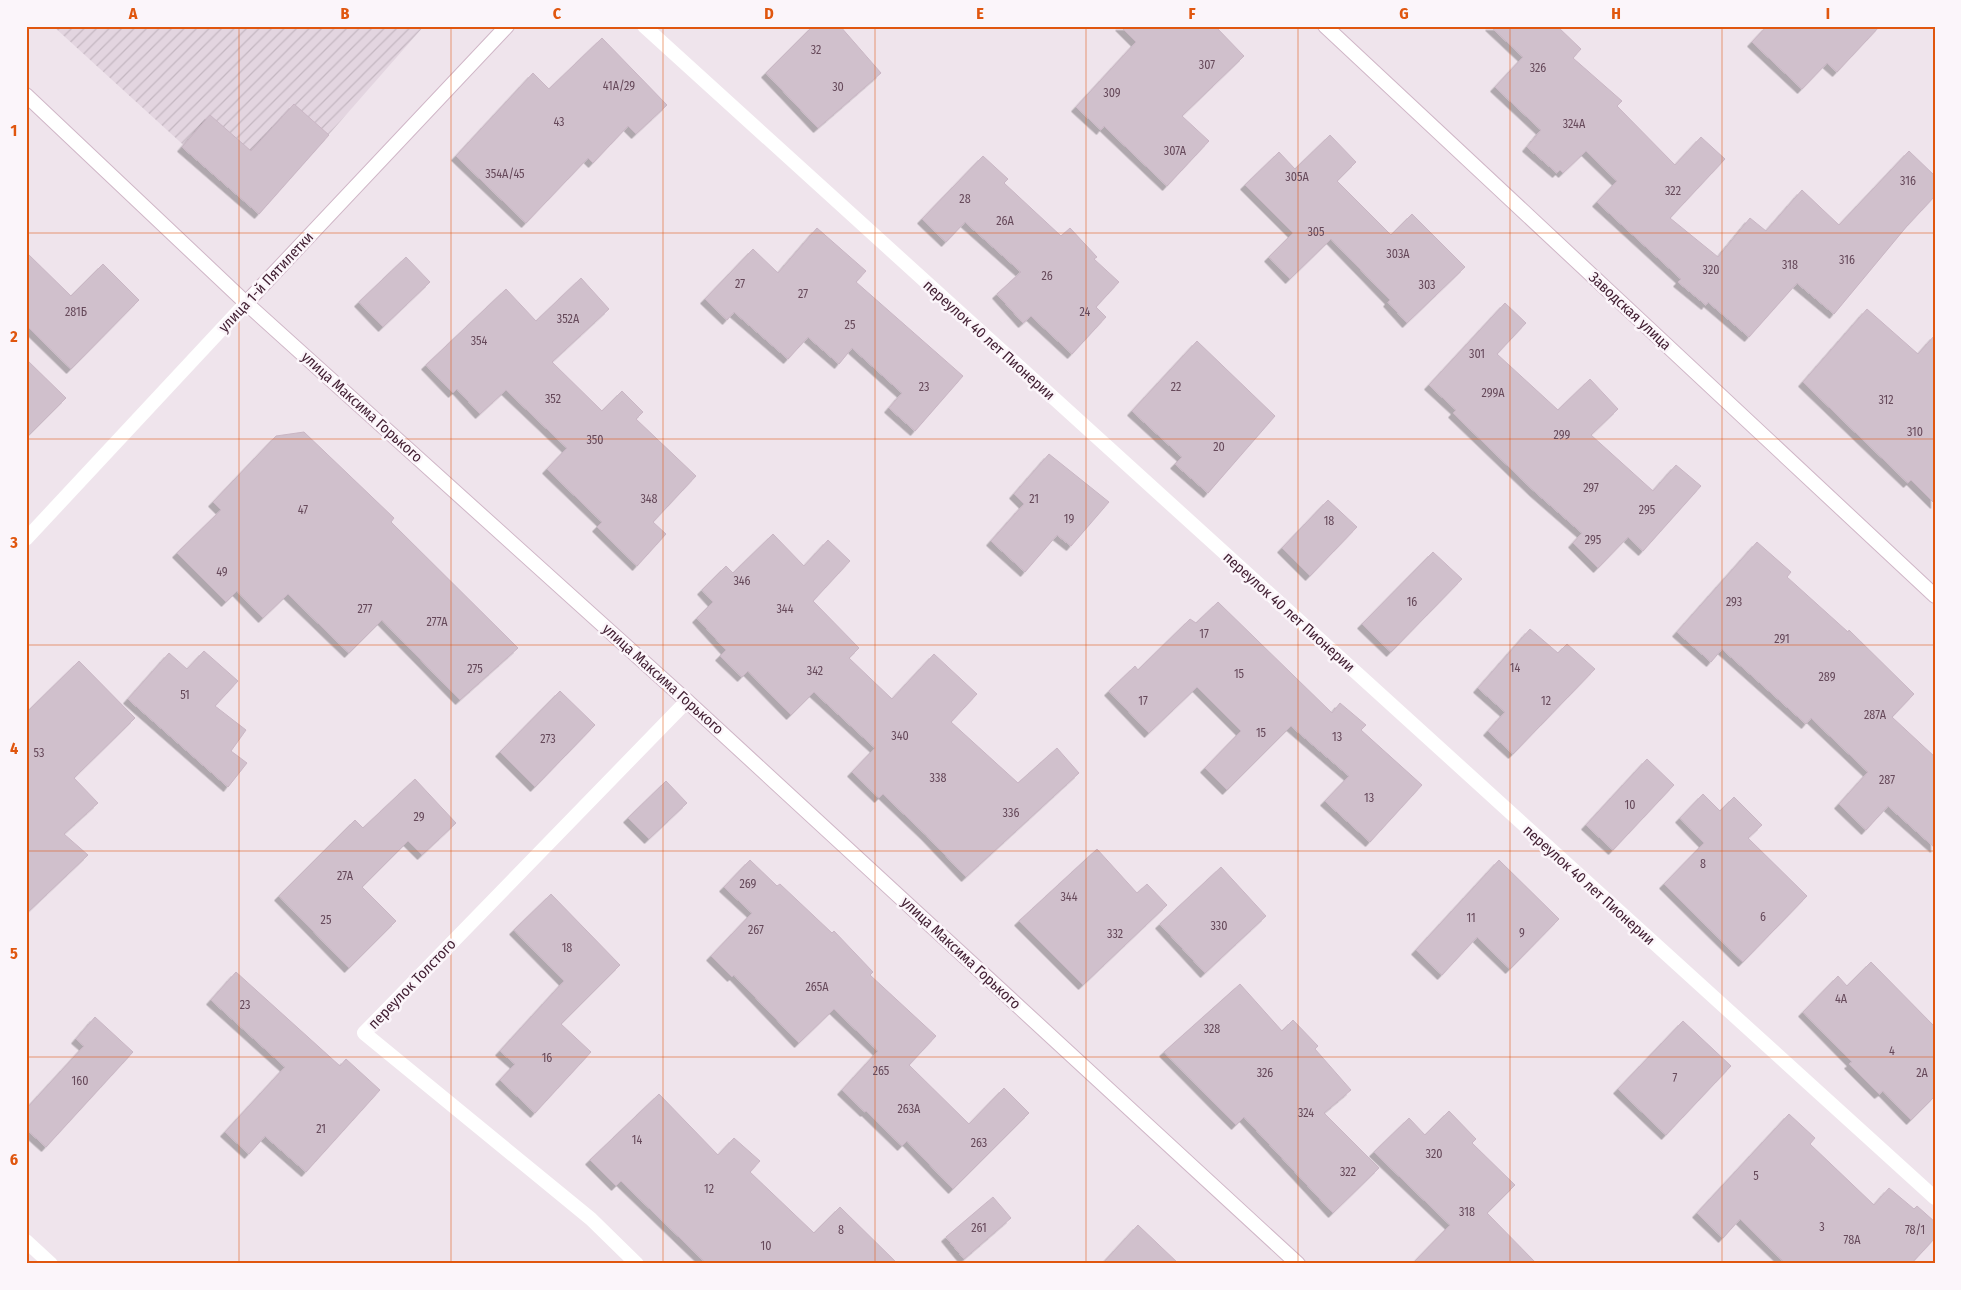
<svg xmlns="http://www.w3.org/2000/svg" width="1961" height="1290" font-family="'Fira Sans Condensed',sans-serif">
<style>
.industrial{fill:url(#industrial-furrows)}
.building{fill:#d0c0cc;stroke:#c9b6c4;filter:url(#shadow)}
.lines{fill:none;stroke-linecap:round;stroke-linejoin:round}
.secondary-casing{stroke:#d0b6c7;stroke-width:16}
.minor{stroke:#fff;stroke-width:14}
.tertiary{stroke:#fff;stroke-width:14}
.secondary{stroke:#fff;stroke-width:14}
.grid{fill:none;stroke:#e0560e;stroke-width:1;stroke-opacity:0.55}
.labels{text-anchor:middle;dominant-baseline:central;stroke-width:5;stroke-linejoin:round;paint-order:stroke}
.number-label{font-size:12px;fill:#66495a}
.street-label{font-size:15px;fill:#432134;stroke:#fbf5fa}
.neatline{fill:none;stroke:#e0560e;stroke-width:2}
.grid-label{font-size:16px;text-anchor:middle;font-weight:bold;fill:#e0560e}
</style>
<defs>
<pattern id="industrial-furrows" width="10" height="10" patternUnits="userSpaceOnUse" patternTransform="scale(1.25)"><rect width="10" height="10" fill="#e3d5e0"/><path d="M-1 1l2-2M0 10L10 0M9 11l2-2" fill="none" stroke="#c4b7c1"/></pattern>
<filter id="shadow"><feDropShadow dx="-4.5" dy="4.5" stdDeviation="0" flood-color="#0004"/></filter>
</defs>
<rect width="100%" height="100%" fill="#efe4ec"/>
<polygon class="industrial" points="53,26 424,26 259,214"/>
<g class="building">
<polygon points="813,26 840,26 881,73 818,128 766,73"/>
<polygon points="1120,26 1215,26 1244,56 1182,116 1209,141 1167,186 1104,126 1101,130 1076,107 1136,42"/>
<polygon points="1490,26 1557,26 1581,49 1573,58 1622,101 1617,106 1675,165 1701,137 1725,159 1670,218 1718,257 1750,218 1766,231 1802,190 1839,225 1909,151 1935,176 1935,196 1907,226 1834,314 1797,283 1749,337 1708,302 1706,305 1678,282 1681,279 1597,202 1617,181 1586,151 1563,173 1560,170 1557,173 1527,147 1541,130 1495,87 1523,57"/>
<polygon points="1767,26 1880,26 1837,72 1827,63 1802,89 1752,42"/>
<polygon points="602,38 667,105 636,134 628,126 593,163 588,158 526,223 456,156 533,73 549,89"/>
<polygon points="294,104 329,135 259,214 182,147 210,115 251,151"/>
<polygon points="1330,135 1356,162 1337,181 1391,235 1412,214 1465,267 1407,323 1388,302 1390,300 1331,239 1290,279 1269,257 1293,233 1245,185 1279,152 1295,169"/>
<polygon points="983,156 1008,179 1004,183 1061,236 1070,228 1097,257 1094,259 1119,282 1096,307 1106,317 1072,354 1031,316 1023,323 997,294 1021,272 965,222 946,242 922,219"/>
<polygon points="817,228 866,271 856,282 963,376 915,431 889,408 902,393 852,348 839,364 808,337 788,359 734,312 727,320 705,299 753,249 778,273"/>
<polygon points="26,252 71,296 103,264 139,300 71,369 26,325"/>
<polygon points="406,257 430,282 383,327 359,302"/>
<polygon points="581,278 609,309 552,362 602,411 622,391 643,412 636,419 696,476 653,522 666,534 637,566 597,527 602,522 547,469 567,448 506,390 480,414 457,389 453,393 426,365 506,289 536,321"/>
<polygon points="1505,303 1526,323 1497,354 1558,410 1590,379 1618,409 1591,435 1653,491 1676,465 1701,486 1643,551 1628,537 1598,568 1573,543 1582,533 1534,491 1453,413 1456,410 1429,385"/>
<polygon points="1867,309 1918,354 1935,335 1935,504 1911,480 1908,483 1803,382"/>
<polygon points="1197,341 1275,416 1208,493 1175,464 1182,457 1132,411"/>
<polygon points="26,359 66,398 26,438"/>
<polygon points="304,432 394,518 391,522 518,648 460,700 382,620 349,653 288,594 263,618 237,591 226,602 177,553 221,510 213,502 276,436"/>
<polygon points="1049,454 1109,502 1071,546 1057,535 1025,572 991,541 1024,504 1014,494"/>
<polygon points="1328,500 1357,527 1310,576 1282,548"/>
<polygon points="773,534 804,566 828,540 850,561 813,601 859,648 849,658 892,699 934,654 977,694 951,722 1018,783 1057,748 1079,773 966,877 926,835 883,794 879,798 852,772 875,748 814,692 791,715 748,671 742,677 720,656 726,650 697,618 713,602 702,590 726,566 733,573"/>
<polygon points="1757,542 1791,572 1787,577 1848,632 1849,630 1914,694 1892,717 1935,757 1935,848 1888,806 1866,830 1839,804 1868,772 1811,718 1806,724 1722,649 1711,662 1677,632"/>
<polygon points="1433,552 1462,579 1391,652 1362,624"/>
<polygon points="1218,602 1332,713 1340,703 1366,725 1361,730 1422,785 1370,842 1325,801 1349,776 1291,726 1227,790 1205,768 1241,731 1197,687 1149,733 1109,691 1135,666 1138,670 1190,619 1196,623"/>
<polygon points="1530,629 1558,653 1567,644 1595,669 1513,754 1488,731 1505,712 1478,688"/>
<polygon points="204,651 238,681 215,706 246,730 231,751 247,763 228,787 128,699 169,653 187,669"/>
<polygon points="79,661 135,718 74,778 98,803 64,834 88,855 26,914 26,713"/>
<polygon points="560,691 595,725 535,787 500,752"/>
<polygon points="1647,759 1674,785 1613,850 1586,825"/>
<polygon points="415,779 456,823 422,855 408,841 362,887 396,921 349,968 279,896 355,820 363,828"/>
<polygon points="666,781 687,803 649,839 628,818"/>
<polygon points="1703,794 1720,811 1734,797 1762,825 1748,838 1807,896 1743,962 1664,884 1704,843 1680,818"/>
<polygon points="1097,849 1137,893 1147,884 1167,905 1083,985 1019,921"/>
<polygon points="750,860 777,886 780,884 832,933 834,931 873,972 870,975 936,1036 909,1065 969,1124 1004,1088 1029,1113 953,1189 907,1141 902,1146 866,1111 865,1112 842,1090 878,1051 834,1009 799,1043 734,975 732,977 711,956 752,913 724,887"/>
<polygon points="1499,860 1559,919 1510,969 1477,937 1442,975 1416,950"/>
<polygon points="1221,867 1266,916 1205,973 1160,924"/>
<polygon points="551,894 620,965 561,1024 591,1052 535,1113 500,1080 515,1064 500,1051 564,981 514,930"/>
<polygon points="1871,962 1935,1027 1935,1096 1911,1120 1883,1091 1879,1094 1849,1064 1852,1062 1803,1012 1838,976 1847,986"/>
<polygon points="236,972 340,1066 346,1059 380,1090 306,1172 265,1136 249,1154 225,1132 285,1067 211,1000"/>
<polygon points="1240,984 1282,1031 1293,1020 1318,1046 1315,1049 1351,1090 1324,1113 1379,1168 1333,1213 1244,1117 1236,1125 1164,1052"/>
<polygon points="95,1017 133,1052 46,1147 26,1129 26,1109 84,1046 76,1039"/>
<polygon points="1683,1021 1731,1066 1666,1135 1618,1089"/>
<polygon points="659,1094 718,1155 734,1138 760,1161 750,1172 814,1233 840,1207 898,1264 707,1264 621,1181 616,1186 590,1160"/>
<polygon points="1449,1111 1476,1139 1472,1143 1515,1185 1487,1213 1537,1264 1412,1264 1450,1225 1374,1152 1409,1118 1425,1135"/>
<polygon points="1789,1114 1815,1138 1810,1144 1874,1205 1889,1188 1914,1209 1917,1206 1935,1222 1935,1238 1911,1264 1786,1264 1740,1219 1723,1238 1697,1213"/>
<polygon points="993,1197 1011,1218 964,1259 946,1237"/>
<polygon points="1138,1225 1179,1264 1102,1264"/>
</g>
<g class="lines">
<defs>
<g id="secondary">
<polyline points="1325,26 1935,596"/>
<polyline points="26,95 246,303 687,701 1298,1264"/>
<polyline points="246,303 507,26"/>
</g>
</defs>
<use href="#secondary" class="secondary-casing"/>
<g class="minor">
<polyline points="644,26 1935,1198"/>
<polyline points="26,1241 51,1264"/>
<polyline points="637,1264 591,1219 364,1033 687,701"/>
</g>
<polyline class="tertiary" points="26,539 246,303"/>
<use href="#secondary" class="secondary"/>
</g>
<path class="grid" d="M 239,26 L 239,1264M 451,26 L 451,1264M 663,26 L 663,1264M 875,26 L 875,1264M 1086,26 L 1086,1264M 1298,26 L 1298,1264M 1510,26 L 1510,1264M 1722,26 L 1722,1264M 26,233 L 1935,233M 26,439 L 1935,439M 26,645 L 1935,645M 26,851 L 1935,851M 26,1057 L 1935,1057"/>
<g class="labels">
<g class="number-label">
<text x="816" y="50">32</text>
<text x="1207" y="65">307</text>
<text x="1538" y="68">326</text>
<text x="619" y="86">41А/29</text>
<text x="838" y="87">30</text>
<text x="1112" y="93">309</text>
<text x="559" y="122">43</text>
<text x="1574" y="124">324А</text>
<text x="1175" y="151">307А</text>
<text x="505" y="174">354А/45</text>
<text x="1297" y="177">305А</text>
<text x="1908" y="181">316</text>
<text x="1673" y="191">322</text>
<text x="965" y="199">28</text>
<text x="1005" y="221">26А</text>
<text x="1316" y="232">305</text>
<text x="1398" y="254">303А</text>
<text x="1847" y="260">316</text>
<text x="1790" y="265">318</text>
<text x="1711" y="270">320</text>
<text x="1047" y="276">26</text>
<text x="740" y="284">27</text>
<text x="1427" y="285">303</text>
<text x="803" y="294">27</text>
<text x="76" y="312">281Б</text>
<text x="1085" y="312">24</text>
<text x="568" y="319">352А</text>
<text x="850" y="325">25</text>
<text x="479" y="341">354</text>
<text x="1477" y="354">301</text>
<text x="924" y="387">23</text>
<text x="1176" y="387">22</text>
<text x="1493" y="393">299А</text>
<text x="553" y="399">352</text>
<text x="1886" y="400">312</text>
<text x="1915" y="432">310</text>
<text x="1562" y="435">299</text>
<text x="595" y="440">350</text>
<text x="1219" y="447">20</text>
<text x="1591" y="488">297</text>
<text x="649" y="499">348</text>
<text x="1034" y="499">21</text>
<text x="303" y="510">47</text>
<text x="1647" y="510">295</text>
<text x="1069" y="519">19</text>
<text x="1329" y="521">18</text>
<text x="1593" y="540">295</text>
<text x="222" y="572">49</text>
<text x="742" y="581">346</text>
<text x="1412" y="602">16</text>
<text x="1734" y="602">293</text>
<text x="365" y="609">277</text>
<text x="785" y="609">344</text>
<text x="437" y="622">277А</text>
<text x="1204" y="634">17</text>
<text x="1782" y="639">291</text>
<text x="1515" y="668">14</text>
<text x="475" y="669">275</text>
<text x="815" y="671">342</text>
<text x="1239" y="674">15</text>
<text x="1827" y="677">289</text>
<text x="185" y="695">51</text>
<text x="1143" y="701">17</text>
<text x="1546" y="701">12</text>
<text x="1875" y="715">287А</text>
<text x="1261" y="733">15</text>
<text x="900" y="736">340</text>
<text x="1337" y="737">13</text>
<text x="548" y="739">273</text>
<text x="39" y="753">53</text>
<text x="938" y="778">338</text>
<text x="1887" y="780">287</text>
<text x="1369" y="798">13</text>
<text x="1630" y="805">10</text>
<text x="1011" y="813">336</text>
<text x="419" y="817">29</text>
<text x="1703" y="864">8</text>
<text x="345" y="876">27А</text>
<text x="748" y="884">269</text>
<text x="1069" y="897">344</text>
<text x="1763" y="917">6</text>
<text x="1471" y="918">11</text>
<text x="326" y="920">25</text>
<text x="1219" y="926">330</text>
<text x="756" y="930">267</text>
<text x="1522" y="933">9</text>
<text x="1115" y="934">332</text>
<text x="567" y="948">18</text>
<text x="817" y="987">265А</text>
<text x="1841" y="999">4А</text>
<text x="245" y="1005">23</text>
<text x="1212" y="1029">328</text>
<text x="1892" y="1051">4</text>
<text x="547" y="1058">16</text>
<text x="881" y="1071">265</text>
<text x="1265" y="1073">326</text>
<text x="1922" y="1073">2А</text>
<text x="1675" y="1078">7</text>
<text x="80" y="1081">160</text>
<text x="909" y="1109">263А</text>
<text x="1306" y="1113">324</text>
<text x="321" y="1129">21</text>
<text x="637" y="1140">14</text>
<text x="979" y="1143">263</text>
<text x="1434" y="1154">320</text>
<text x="1348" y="1172">322</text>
<text x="1756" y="1176">5</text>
<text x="709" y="1189">12</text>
<text x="1467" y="1212">318</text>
<text x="1822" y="1227">3</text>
<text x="979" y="1228">261</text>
<text x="841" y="1230">8</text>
<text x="1915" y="1230">78/1</text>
<text x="1852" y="1240">78А</text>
<text x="766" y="1246">10</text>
</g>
<g class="street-label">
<text transform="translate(266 282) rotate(-47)">улица 1-й Пятилетки</text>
<text transform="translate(1630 311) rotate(43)">Заводская улица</text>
<text transform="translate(989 340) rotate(42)">переулок 40 лет Пионерии</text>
<text transform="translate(362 407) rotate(42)">улица Максима Горького</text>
<text transform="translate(1289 612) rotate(42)">переулок 40 лет Пионерии</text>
<text transform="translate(663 679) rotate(42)">улица Максима Горького</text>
<text transform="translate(1589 885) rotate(42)">переулок 40 лет Пионерии</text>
<text transform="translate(961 953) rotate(43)">улица Максима Горького</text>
<text transform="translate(412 984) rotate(-46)">переулок Толстого</text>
</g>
</g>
<rect width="1961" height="1290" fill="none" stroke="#fbf5fa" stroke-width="55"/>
<rect x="28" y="28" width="1906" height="1234" class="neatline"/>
<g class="grid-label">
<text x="133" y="19">A</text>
<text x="345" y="19">B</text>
<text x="557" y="19">C</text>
<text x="769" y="19">D</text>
<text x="980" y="19">E</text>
<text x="1192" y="19">F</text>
<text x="1404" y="19">G</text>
<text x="1616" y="19">H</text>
<text x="1828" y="19">I</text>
<text x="14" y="136">1</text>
<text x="14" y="342">2</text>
<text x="14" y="548">3</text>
<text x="14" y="754">4</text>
<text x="14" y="959">5</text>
<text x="14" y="1165">6</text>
</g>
</svg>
